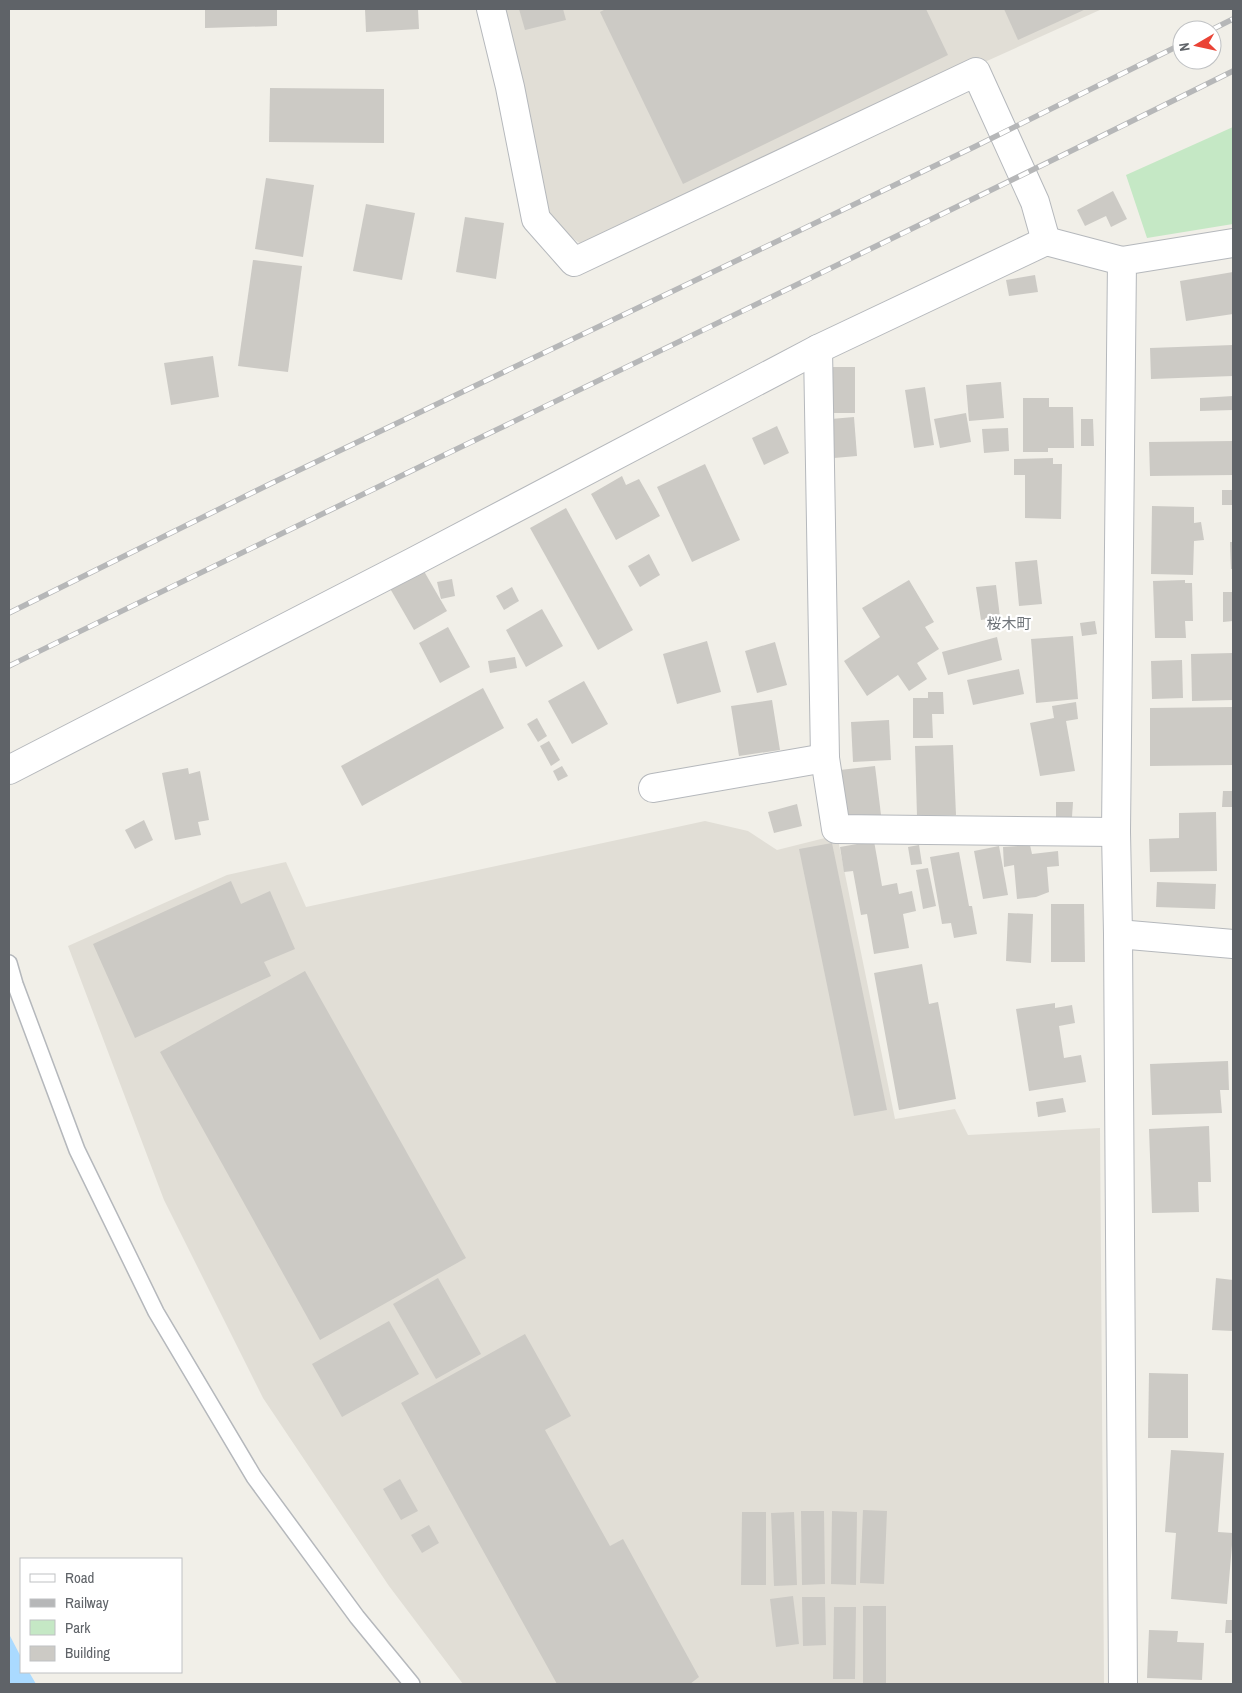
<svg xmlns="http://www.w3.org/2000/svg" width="1242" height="1693" font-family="'Archivo Narrow','Noto Sans JP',sans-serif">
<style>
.education{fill:#e1ded6}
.green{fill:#c5e8c5}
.water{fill:#aadaff}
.building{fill:#cccac5}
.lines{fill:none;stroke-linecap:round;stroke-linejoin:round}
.service-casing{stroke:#b5b8bc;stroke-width:18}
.minor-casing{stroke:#b5b8bc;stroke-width:30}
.tertiary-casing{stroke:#b5b8bc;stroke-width:30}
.service{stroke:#fff;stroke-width:15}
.minor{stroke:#fff;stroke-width:28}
.tertiary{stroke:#fff;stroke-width:28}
.rail-casing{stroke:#b6b7b8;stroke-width:5.5}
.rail{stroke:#fff;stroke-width:4;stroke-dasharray:11;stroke-linecap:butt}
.labels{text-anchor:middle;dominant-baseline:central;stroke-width:4.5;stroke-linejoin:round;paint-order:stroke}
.neighbourhood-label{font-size:15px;fill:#70757a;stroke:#fff}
</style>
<rect width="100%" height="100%" fill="#f1efe8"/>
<g class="education">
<polygon points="498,9 1102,9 581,244 542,217"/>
<polygon points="705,821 748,831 777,850 837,835 895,1119 955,1109 968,1135 1100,1128 1104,1684 463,1684 389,1586 263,1398 164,1200 68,946 227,875 286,862 306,907"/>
</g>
<polygon class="green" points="1233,127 1233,224 1147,238 1126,175"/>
<polygon class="water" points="9,1634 21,1657 21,1672 29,1672 36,1684 9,1684"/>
<g class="building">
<polygon points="205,9 277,9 277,26 205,28"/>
<polygon points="365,9 418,9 419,29 366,32"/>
<polygon points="519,9 563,9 566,20 525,30"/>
<polygon points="606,9 926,9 948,55 683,184 600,12"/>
<polygon points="1004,9 1086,9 1018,40"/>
<polygon points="270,88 384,89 384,143 269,142"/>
<polygon points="266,178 314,185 303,257 255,249"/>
<polygon points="1113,191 1127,219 1111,227 1106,216 1085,226 1077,210"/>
<polygon points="366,204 415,213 402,280 353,271"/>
<polygon points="465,217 504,223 496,279 456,272"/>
<polygon points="253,260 302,266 288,372 238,366"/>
<polygon points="1233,272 1233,314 1186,321 1180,281"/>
<polygon points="1035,275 1038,292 1009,296 1006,280"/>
<polygon points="1233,345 1233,376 1151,379 1150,348"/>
<polygon points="213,356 219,397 171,405 164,363"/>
<rect x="831" y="367" width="24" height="46"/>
<polygon points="1001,382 1004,418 969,421 966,385"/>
<polygon points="925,387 934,445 914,448 905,390"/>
<polygon points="1233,396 1233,410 1200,411 1200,398"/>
<polygon points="1023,398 1049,398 1049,407 1073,407 1074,448 1048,448 1048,452 1023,452"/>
<polygon points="966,413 971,442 940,448 934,419"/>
<polygon points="854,417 857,456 834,458 831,419"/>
<polygon points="1081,419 1093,419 1094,446 1081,446"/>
<polygon points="777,426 789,453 764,465 752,438"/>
<polygon points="1008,428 1009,451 984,453 982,429"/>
<polygon points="1233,441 1233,475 1150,476 1149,442"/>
<polygon points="1053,458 1053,464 1062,464 1061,519 1025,518 1025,475 1014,475 1014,459"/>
<polygon points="705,464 740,540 692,562 657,487"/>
<polygon points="622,476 626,485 639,479 660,516 616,540 591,494"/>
<rect x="1222" y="490" width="11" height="15"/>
<polygon points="1152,506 1194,507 1194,523 1201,522 1204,540 1194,541 1193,575 1151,574"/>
<polygon points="566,508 633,630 598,650 530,528"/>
<polygon points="1230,542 1233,542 1233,569 1231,569"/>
<polygon points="649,554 660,575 640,587 628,566"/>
<polygon points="1037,560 1042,604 1019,606 1015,562"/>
<polygon points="421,566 447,611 414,630 388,585"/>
<polygon points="452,579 455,596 441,599 437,582"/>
<polygon points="909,580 934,622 925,627 939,649 917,663 927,679 909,691 898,675 867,696 844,661 880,637 862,608"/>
<polygon points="1185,580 1185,583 1192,583 1193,621 1185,621 1186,638 1155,638 1153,581"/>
<polygon points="996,585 1000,617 981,620 976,587"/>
<polygon points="512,587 519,601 504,610 496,596"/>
<polygon points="1223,592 1233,592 1233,621 1223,622"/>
<polygon points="542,609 563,646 526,667 506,630"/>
<polygon points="1095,621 1097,634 1082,636 1080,623"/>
<polygon points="448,627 470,667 440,683 419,643"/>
<polygon points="1073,636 1078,699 1036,703 1031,639"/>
<polygon points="997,637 1002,660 948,675 942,652"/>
<polygon points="707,641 721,692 677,704 663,654"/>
<polygon points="775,642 787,685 757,693 745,651"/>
<polygon points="1233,653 1233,700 1192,701 1191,654"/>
<polygon points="515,657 517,668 490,673 488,661"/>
<polygon points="1182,660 1183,698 1152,699 1151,661"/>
<polygon points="1019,669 1024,694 973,705 967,680"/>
<polygon points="584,681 608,724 572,744 548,701"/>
<polygon points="483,688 504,728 362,806 341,766"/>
<polygon points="928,692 943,692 944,714 932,714 933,738 913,738 913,698 928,698"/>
<polygon points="772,700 780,750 739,756 731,706"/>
<polygon points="1076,702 1078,719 1066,721 1075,771 1040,776 1030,723 1054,718 1052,706"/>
<polygon points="1233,707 1233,765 1150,766 1150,708"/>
<polygon points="537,718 547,736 538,742 527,724"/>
<polygon points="889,720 891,760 853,762 851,722"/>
<polygon points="549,741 560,760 551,766 540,746"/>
<polygon points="953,745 956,815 917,816 915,746"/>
<polygon points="562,766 568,776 558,781 553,771"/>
<polygon points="875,766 882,823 847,828 840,770"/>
<polygon points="188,768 189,774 200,771 209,820 198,822 201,835 175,840 162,773"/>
<polygon points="1223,791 1232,791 1232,807 1222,807"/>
<polygon points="1056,802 1073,802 1072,817 1056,818"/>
<polygon points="797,804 802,826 774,833 768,812"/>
<polygon points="1216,812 1217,871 1150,872 1149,839 1179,838 1179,813"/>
<polygon points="144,820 153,840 135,849 125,830"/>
<polygon points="874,841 882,886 897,883 899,894 912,891 916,911 903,914 909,948 874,954 867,914 861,915 853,871 844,872 840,847"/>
<polygon points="832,843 887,1110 854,1116 799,849"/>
<polygon points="919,845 922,864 911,865 908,847"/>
<polygon points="1030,845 1032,854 1058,851 1059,866 1047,867 1049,892 1036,897 1017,899 1014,865 1004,867 1003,847"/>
<polygon points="999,846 1008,895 983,899 974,851"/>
<polygon points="959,852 969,906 972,906 977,934 954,938 951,923 942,924 930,857"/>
<polygon points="928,868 936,906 923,909 916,870"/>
<polygon points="231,881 241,904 270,891 295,949 264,962 271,976 135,1038 93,944"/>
<polygon points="1157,882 1216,884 1215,909 1156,907"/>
<polygon points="1051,904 1084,904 1085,962 1051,962"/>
<polygon points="1008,913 1033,914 1031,963 1006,961"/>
<polygon points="922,964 929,1004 938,1002 956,1099 899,1110 874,973"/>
<polygon points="305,971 466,1258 320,1340 160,1052"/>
<polygon points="1055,1003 1055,1008 1072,1005 1075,1023 1059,1026 1064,1058 1081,1055 1086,1082 1029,1091 1016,1009"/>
<polygon points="1228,1061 1229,1090 1220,1090 1222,1113 1152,1115 1150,1064"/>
<polygon points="1063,1098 1066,1112 1038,1117 1036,1102"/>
<polygon points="1209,1126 1211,1182 1198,1182 1199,1212 1152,1213 1149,1129"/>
<polygon points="438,1278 481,1354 436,1379 393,1304"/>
<polygon points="1216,1278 1233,1280 1233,1331 1212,1330"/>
<polygon points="389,1321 419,1374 342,1417 312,1364"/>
<polygon points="525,1334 571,1416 545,1430 610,1546 623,1539 699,1677 690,1684 557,1684 401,1403"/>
<polygon points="1149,1373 1188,1374 1188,1438 1148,1438"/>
<polygon points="1171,1450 1224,1453 1218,1532 1233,1533 1227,1604 1171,1599 1176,1533 1165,1532"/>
<polygon points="400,1479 418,1511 401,1520 383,1489"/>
<polygon points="863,1510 887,1511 884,1584 860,1583"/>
<polygon points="801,1511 824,1511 825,1584 802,1585"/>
<polygon points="832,1511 857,1512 856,1585 831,1584"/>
<polygon points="742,1512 766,1512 766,1585 741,1585"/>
<polygon points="794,1512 797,1585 774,1586 771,1513"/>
<polygon points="429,1525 439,1543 422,1553 411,1535"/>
<polygon points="793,1596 799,1644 776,1647 770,1599"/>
<polygon points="802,1597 825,1597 826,1645 803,1646"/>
<rect x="863" y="1606" width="23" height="78"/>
<polygon points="834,1607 856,1607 855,1679 833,1679"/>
<polygon points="1226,1620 1233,1620 1233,1633 1225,1633"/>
<polygon points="1149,1630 1178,1631 1177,1642 1204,1643 1202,1680 1147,1678"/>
</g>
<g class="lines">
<defs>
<polyline id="service" points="9,963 15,984 77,1150 156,1312 254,1477 357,1617 412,1684"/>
<g id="minor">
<polyline points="491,9 510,87 536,219 574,262 976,72 1035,202 1046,241"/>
<polyline points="818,349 825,758 836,829 1116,832"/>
<polyline points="9,770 413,562 818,349 1046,241 1122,261"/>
<polyline points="653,788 825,758"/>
<polyline points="1118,934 1233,944"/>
</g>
<polyline id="tertiary" points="1123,1684 1118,934 1116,832 1122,261 1233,243"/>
</defs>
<use href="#service" class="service-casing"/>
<use href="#minor" class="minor-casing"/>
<use href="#tertiary" class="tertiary-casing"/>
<use href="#service" class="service"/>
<use href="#minor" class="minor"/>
<use href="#tertiary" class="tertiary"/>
<defs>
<g id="rail">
<polyline points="1211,30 1233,19"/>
<polyline points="9,613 272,483 974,147 1182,44"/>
<path d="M 9,666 C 416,467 827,273 1233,71"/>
</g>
</defs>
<use href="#rail" class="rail-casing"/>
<use href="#rail" class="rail"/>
</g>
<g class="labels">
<g class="neighbourhood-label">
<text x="1009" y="623">桜木町</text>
</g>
</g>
<rect width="1242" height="1693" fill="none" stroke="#5f6368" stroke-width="20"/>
<rect x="20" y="1558" width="162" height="115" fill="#ffffff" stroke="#bfc1c3"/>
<rect x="30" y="1574" width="25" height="8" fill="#ffffff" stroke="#bfc1c3"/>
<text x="65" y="1583" font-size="15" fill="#5f6368">Road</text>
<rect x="30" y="1599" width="25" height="8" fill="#b6b7b8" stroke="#bfc1c3"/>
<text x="65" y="1608" font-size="15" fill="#5f6368">Railway</text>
<rect x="30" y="1620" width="25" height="15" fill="#c5e8c5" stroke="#bfc1c3"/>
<text x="65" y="1633" font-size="15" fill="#5f6368">Park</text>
<rect x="30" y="1646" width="25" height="15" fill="#cccac5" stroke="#bfc1c3"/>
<text x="65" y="1658" font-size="15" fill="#5f6368">Building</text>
<g transform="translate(1197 45) rotate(261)"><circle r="24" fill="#ffffff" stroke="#bfc1c3"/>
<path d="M0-4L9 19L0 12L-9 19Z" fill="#ea4335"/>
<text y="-8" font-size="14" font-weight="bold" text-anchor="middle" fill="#5f6368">N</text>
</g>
</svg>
